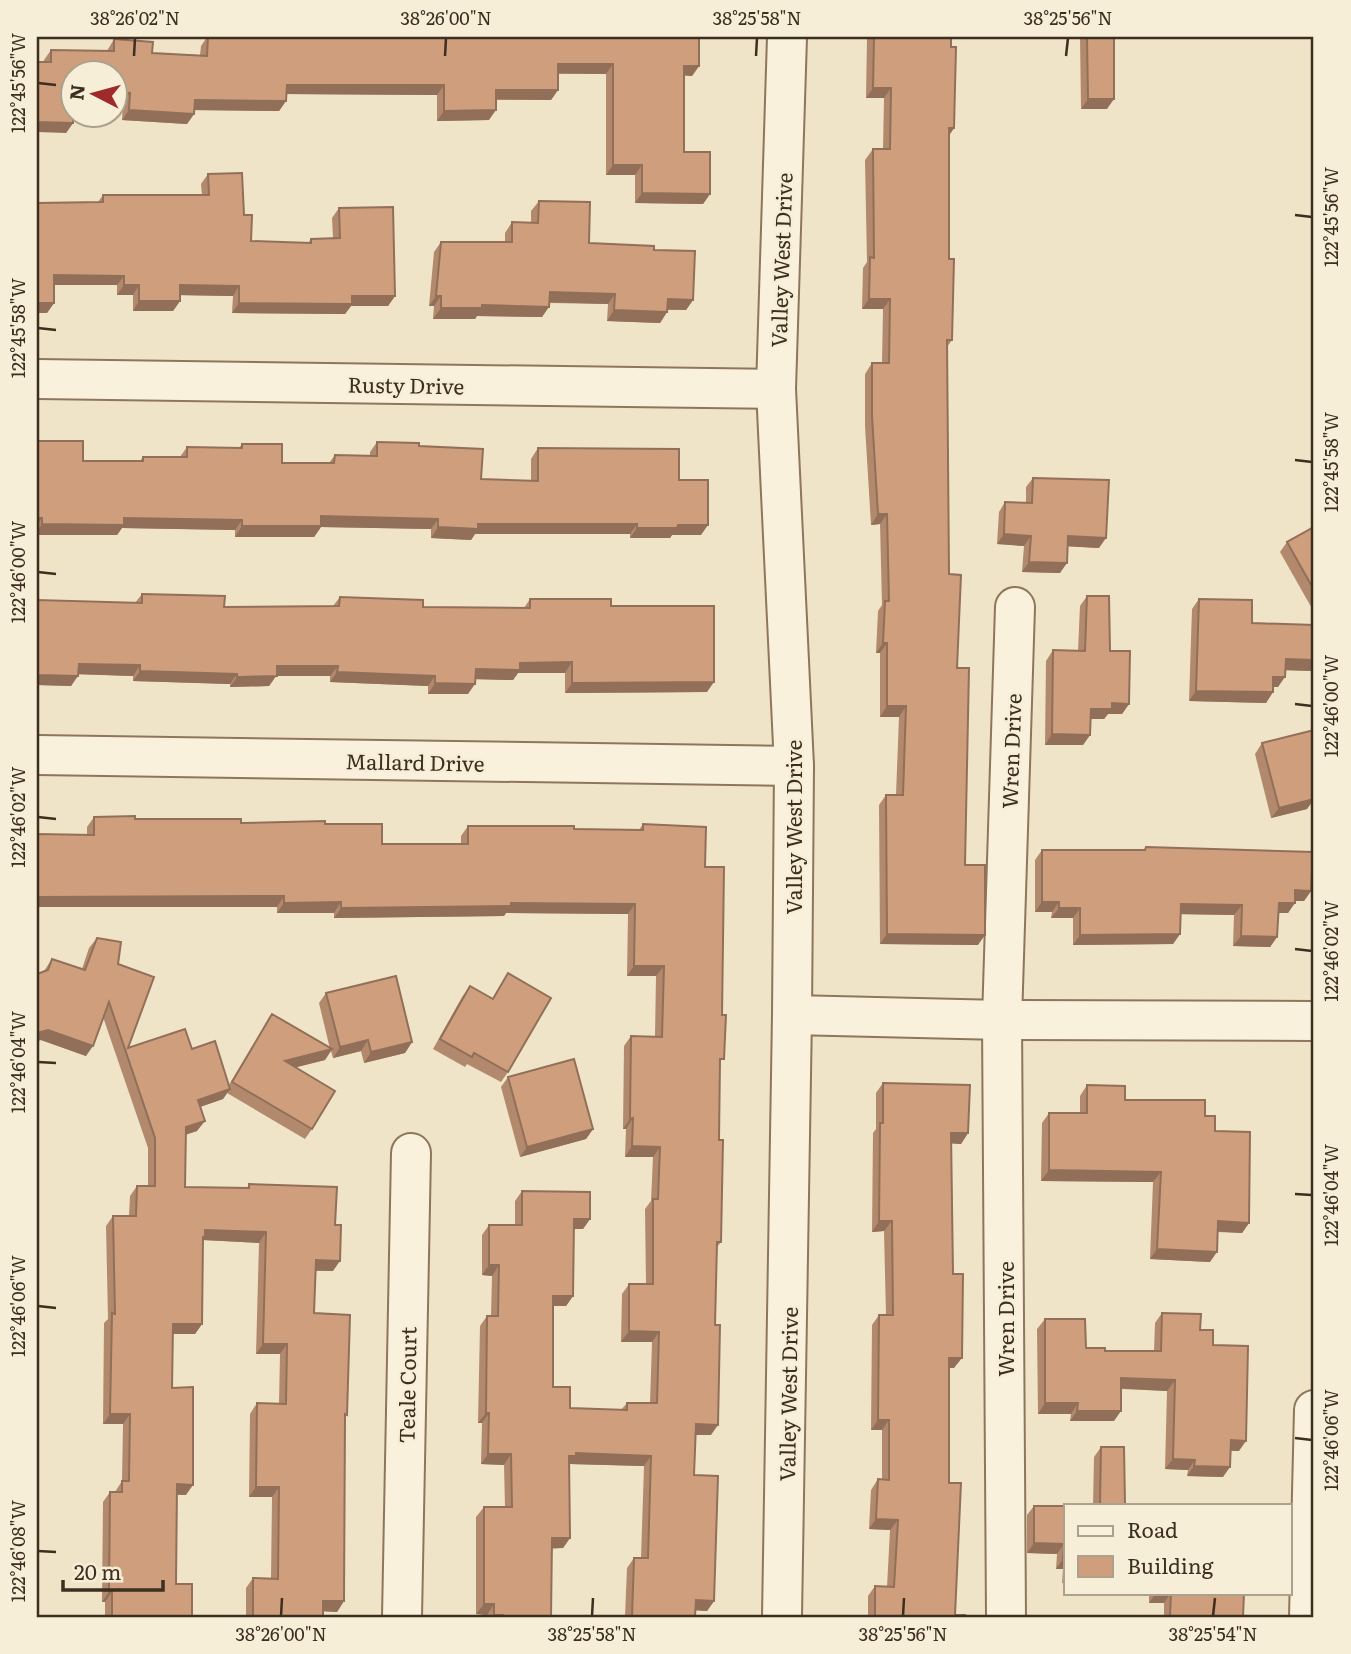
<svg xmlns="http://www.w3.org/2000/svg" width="1351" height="1654" font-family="Literata,serif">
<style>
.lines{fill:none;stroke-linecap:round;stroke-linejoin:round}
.minor-casing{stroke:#8d765c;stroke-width:42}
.minor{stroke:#faf1dc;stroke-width:38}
.wall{fill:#b2896c}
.shaded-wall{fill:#916f58}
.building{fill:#cf9f7d;stroke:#916f58;stroke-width:2}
.ticks{fill:none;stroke:#3d2e20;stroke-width:2.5}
.labels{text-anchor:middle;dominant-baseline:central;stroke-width:5;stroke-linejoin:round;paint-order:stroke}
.street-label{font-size:21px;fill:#3d2e20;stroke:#f7eed8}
.neatline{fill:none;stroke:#3d2e20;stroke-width:2.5}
.ticks-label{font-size:18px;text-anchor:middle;fill:#3d2e20}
</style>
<rect width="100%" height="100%" fill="#f0e4c8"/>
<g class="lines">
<defs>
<g id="minor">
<polyline points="37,379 776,389"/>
<polyline points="37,755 794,766"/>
<polyline points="792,1015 1002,1020 1314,1021"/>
<polyline points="402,1617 411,1153"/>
<polyline points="782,1617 792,1015 794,766 776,389 787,37"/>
<polyline points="1006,1617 1002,1020 1015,607"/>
<polyline points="1309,1617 1314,1410"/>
</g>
</defs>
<use href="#minor" class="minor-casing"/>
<use href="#minor" class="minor"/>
</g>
<g class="wall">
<polygon points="207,37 699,66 692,76 684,75 684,152 710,194 703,204 635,203 635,175 606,175 606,74 558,74 558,90 551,100 496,100 489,120 437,121 437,95 286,94 286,101 279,111 195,110 194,114 187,124 122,120 123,102 74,74 73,123 66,133 44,62 44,60 51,50 107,51 114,39 152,53 200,55 201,46"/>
<polygon points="867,37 951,37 954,128 949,136 949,259 952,340 947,347 949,574 957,668 965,865 978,945 880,944 879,805 886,795 896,795 899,717 880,717 880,653 876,653 878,611 882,605 880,524 871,525 865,426 865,374 872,363 882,363 883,309 862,309 863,268 867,262 865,160 873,149 883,149 884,98 866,98"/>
<polygon points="1080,37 1114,37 1107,109 1081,109"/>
<polygon points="208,174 244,215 251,241 308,243 311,239 333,238 332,218 339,208 395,296 388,306 351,306 345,314 232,313 233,296 180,295 180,301 173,311 133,311 133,295 117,295 117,285 54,285 54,303 47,313 37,313 37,203 98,202 103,195 202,195 201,184"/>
<polygon points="539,201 589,243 654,250 693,300 686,310 667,310 667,312 660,323 607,321 608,304 549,303 542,317 477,316 475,319 433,319 434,306 429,306 434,252 441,242 505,242 505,233 512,222 531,223 531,211"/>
<polygon points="37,441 83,461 140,461 143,457 180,457 187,447 239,448 242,444 282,463 329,463 335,455 370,456 370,452 377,442 419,446 481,479 531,481 531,459 538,448 679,480 701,535 672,535 670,538 630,538 630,534 475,534 471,540 431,538 431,529 321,527 314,537 235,537 235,530 122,528 117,535 37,535"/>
<polygon points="1033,478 1099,548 1067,546 1060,573 1022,572 1024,546 997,544 999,512 1005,502 1026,502 1026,487"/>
<polygon points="1314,527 1314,612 1280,552 1287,542"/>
<polygon points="142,594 224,607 333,606 340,597 423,607 524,608 530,599 611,606 707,692 565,693 565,673 518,673 513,680 475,679 468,694 428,694 428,686 330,682 330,676 276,676 269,686 230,687 230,684 133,681 133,676 78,674 71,686 37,685 37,600 135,603"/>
<polygon points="1087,596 1110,651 1129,704 1122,714 1108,714 1104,719 1091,719 1090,735 1083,745 1045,745 1046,661 1053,650 1078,651 1080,606"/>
<polygon points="1199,599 1252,623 1314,660 1314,669 1313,671 1285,670 1278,687 1273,687 1273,692 1266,703 1189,701 1192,609"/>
<polygon points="1262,743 1314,799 1307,809 1271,818 1255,754"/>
<polygon points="94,817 241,823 325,824 382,844 461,844 461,836 468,826 639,830 643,824 705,867 720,1065 719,1140 721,1242 717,1247 711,1435 696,1435 694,1475 714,1601 707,1611 695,1610 695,1617 625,1617 627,1568 634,1558 641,1558 644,1466 570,1464 570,1538 563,1548 552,1548 551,1617 487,1617 487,1615 476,1614 476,1517 484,1507 505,1507 504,1465 481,1464 482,1423 478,1423 480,1326 487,1316 491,1316 492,1276 482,1275 482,1235 489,1225 515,1225 515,1201 522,1191 590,1219 583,1229 574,1229 573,1296 566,1306 553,1306 553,1387 570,1408 621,1410 627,1403 650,1403 652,1342 621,1342 622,1294 629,1284 646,1284 645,1209 651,1201 653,1157 625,1157 626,1129 623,1129 624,1046 631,1036 655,1036 656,976 627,976 628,914 506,913 504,916 334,918 334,913 277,913 277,907 87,835 87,827"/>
<polygon points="1146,847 1311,891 1304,901 1295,901 1288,913 1278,913 1277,937 1270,947 1233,946 1234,915 1180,914 1180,934 1173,944 1073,945 1073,918 1051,918 1052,912 1035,912 1035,860 1042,850 1144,850"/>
<polygon points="97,938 118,964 128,1048 192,1049 229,1085 272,1014 330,1049 319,1003 326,993 412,1042 405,1053 364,1063 361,1051 333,1058 331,1051 325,1060 295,1067 312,1129 305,1139 227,1093 223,1099 200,1107 197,1131 185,1135 185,1187 247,1188 249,1184 333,1271 315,1271 314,1313 345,1418 344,1601 337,1612 323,1611 323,1617 246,1617 246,1588 253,1578 271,1579 272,1497 249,1497 250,1414 257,1403 279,1404 280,1354 256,1354 259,1243 203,1240 202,1324 195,1334 173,1334 172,1388 186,1495 177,1495 176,1584 192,1617 105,1617 105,1602 102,1602 103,1502 110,1492 115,1492 122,1481 123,1424 103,1424 104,1323 108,1319 106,1226 113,1216 129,1216 130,1196 137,1186 148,1186 148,1148 103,1017 86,1056 41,1040 37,1041 37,974 44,971 52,959 82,969 89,948"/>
<polygon points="508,973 508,1072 501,1082 467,1064 465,1067 433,1049 462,997 470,986 492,999"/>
<polygon points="508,1077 593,1129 586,1139 520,1157 501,1087"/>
<polygon points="883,1083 968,1133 961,1144 951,1143 954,1368 949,1368 949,1483 955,1615 965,1617 868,1617 868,1596 875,1586 887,1587 890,1530 869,1529 871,1490 878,1479 882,1480 882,1430 871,1430 872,1325 879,1315 886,1315 884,1231 872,1232 873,1133 876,1129 876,1093"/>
<polygon points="1087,1085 1125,1100 1205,1116 1215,1131 1249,1223 1242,1233 1217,1232 1210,1262 1150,1259 1153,1182 1041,1181 1042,1123 1049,1113 1080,1113 1080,1096"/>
<polygon points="1162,1313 1200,1330 1213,1345 1239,1451 1231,1451 1223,1477 1187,1476 1188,1470 1165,1469 1167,1391 1121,1389 1114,1421 1070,1421 1071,1414 1038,1414 1037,1329 1045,1319 1086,1348 1105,1351 1154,1351 1155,1323"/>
<polygon points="1101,1447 1125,1505 1093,1505 1094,1457"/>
<polygon points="1034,1506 1066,1506 1066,1584 1062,1583 1063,1569 1056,1569 1057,1554 1027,1553 1027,1515"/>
<polygon points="1149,1593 1244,1593 1243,1617 1164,1617 1164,1603 1149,1603"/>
</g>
<g class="shaded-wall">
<polygon points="558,64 613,64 606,74 551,73"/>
<polygon points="684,66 699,66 692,76 677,75"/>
<polygon points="287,85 444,85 437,95 280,94"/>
<polygon points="873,88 891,88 884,98 866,98"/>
<polygon points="496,90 558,90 551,100 489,99"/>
<polygon points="116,92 130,93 123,102 116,102"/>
<polygon points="1088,99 1114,99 1107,109 1081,109"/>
<polygon points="195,100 286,101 279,111 188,110"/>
<polygon points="129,110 194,114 187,124 122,120"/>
<polygon points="496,110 489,120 437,121 444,111"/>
<polygon points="37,122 73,123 66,133 37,132"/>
<polygon points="949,128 954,128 947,138"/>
<polygon points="613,165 642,165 635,175 606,175"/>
<polygon points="642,193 710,194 703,204 635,203"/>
<polygon points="54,275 124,276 117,285 47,285"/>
<polygon points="124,285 139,285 133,295 117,295"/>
<polygon points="180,285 239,286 233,296 173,295"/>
<polygon points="550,292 615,294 608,304 543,302"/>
<polygon points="352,296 395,296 388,306 351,306 345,314 232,313 239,303"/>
<polygon points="436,296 441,296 434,306 429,306"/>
<polygon points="668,299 693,300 686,310 660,309"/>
<polygon points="869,299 890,299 883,309 862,309"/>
<polygon points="139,301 180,301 173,311 133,311"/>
<polygon points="37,303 54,303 47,313 37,313"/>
<polygon points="482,305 549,307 542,317 477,316 475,319 433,319 441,308"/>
<polygon points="614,310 667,312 660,323 607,321"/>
<polygon points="878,514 887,514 880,524 871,525"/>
<polygon points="321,516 438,519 431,529 321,527 314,537 235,537 242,526"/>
<polygon points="37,518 42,518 37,525"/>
<polygon points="124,518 242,520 235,530 122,528 117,535 37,535 37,532 42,524"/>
<polygon points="478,524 637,524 630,534 475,534 471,540 431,538 438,527"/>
<polygon points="678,525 708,525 701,535 672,535 670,538 630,538 637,528"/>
<polygon points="1004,534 1031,536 1024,546 997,544"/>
<polygon points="1068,536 1106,538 1099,548 1061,546"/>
<polygon points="1029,562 1067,563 1060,573 1022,572"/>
<polygon points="883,643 887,643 880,653 876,653"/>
<polygon points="1286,659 1314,660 1314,669 1313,671 1279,670"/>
<polygon points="572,662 565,673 518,673 513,680 468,679 476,669 520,663"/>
<polygon points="79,664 140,665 133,676 71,674"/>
<polygon points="277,666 338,666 330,676 276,676 269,686 230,687 237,677"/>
<polygon points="140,671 237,674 230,684 133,681"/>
<polygon points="337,672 435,676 428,686 330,682"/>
<polygon points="38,675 78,676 71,686 37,685 37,677"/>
<polygon points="1273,677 1285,677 1278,687 1266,687"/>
<polygon points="714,682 707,692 565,693 572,683"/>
<polygon points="435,683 475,684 468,694 428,694"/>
<polygon points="1196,691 1273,692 1266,703 1189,701"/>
<polygon points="1112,703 1129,704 1122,714 1108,714 1104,719 1084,719 1091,709"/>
<polygon points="887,706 906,706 899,717 880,717"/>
<polygon points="1052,734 1090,735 1083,745 1045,745"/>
<polygon points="1314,799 1307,809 1271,818 1279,808"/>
<polygon points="1295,890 1311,891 1304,901 1288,901"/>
<polygon points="284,896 277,907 37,907 37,897"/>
<polygon points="341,902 334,913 277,913 284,903"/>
<polygon points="1042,902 1059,902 1052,912 1035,912"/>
<polygon points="511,903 635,904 628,914 506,913 504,916 334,918 341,908"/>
<polygon points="1279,903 1295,903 1288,913 1271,913"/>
<polygon points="1181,904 1242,905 1234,915 1173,914"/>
<polygon points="1059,908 1080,908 1073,918 1051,918"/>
<polygon points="887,934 985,935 978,945 880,944"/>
<polygon points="1180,934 1173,944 1073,945 1080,935"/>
<polygon points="1241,936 1277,937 1270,947 1233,946"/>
<polygon points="634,966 664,966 656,976 627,976"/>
<polygon points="48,1030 93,1046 86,1056 41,1040 37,1041 37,1033"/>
<polygon points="368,1040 361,1051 333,1058 340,1047"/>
<polygon points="412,1042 405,1053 364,1063 371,1052"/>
<polygon points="332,1049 325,1060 278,1072 285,1061"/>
<polygon points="230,1089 223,1099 191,1110 198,1100"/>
<polygon points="633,1118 626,1129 623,1129 630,1119"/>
<polygon points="205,1121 197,1131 178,1137 186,1127"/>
<polygon points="593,1129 586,1139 520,1157 527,1147"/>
<polygon points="951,1133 968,1133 961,1144 943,1143"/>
<polygon points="632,1146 660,1147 653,1157 625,1157"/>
<polygon points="1049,1170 1161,1172 1153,1182 1041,1181"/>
<polygon points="574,1219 590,1219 583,1229 567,1229"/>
<polygon points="879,1221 892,1221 884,1231 872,1232"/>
<polygon points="1218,1221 1249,1223 1242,1233 1211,1231"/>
<polygon points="205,1230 266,1232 259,1243 203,1240 198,1247"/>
<polygon points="1157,1249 1217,1252 1210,1262 1150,1259"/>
<polygon points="316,1260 340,1261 333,1271 308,1270"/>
<polygon points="489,1265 499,1265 492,1276 482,1275"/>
<polygon points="553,1296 573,1296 566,1306 546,1306"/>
<polygon points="173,1324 202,1324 195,1334 165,1334"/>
<polygon points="629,1331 659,1332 652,1342 621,1342"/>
<polygon points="263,1344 287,1344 280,1354 256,1354"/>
<polygon points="949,1358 962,1358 954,1368 942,1368"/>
<polygon points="1121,1378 1175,1380 1167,1391 1114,1388"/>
<polygon points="1045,1403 1078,1403 1071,1414 1038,1414"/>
<polygon points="1077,1411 1121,1411 1114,1421 1070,1421"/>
<polygon points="486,1413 489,1413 482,1423 478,1423"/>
<polygon points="110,1414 130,1414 123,1424 103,1424"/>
<polygon points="878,1420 889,1420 882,1430 871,1430"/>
<polygon points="696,1424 718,1425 711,1435 689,1435"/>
<polygon points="1231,1440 1246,1441 1239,1451 1224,1450"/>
<polygon points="576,1453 651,1456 644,1466 570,1464 569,1466 569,1456"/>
<polygon points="488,1454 511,1454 504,1465 481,1464"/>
<polygon points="1173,1459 1195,1460 1188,1470 1165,1469"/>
<polygon points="1194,1466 1230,1467 1223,1477 1187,1476"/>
<polygon points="177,1484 193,1485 186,1495 170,1494"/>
<polygon points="256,1487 279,1487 272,1497 249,1497"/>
<polygon points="876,1519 898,1520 890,1530 869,1529"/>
<polygon points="552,1538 570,1538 563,1548 545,1549"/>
<polygon points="1034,1543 1064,1544 1057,1554 1027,1553"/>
<polygon points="1063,1559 1066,1559 1066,1566 1063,1569 1056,1569"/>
<polygon points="109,1592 112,1592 105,1602 102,1602"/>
<polygon points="1156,1593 1171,1593 1164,1603 1149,1603"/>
<polygon points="696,1600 714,1601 707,1611 688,1610"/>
<polygon points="323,1601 344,1601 337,1612 316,1611"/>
<polygon points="484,1604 494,1604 487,1615 476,1614"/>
</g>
<g class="building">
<polygon points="208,37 699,37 699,66 684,66 684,152 710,152 710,194 642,193 642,165 613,165 613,64 558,64 558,90 496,90 496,110 444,111 444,85 287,85 286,101 195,100 194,114 129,110 130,93 116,92 116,74 74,74 73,123 37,122 37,62 51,62 51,50 114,51 114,39 153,42 152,53 207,56"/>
<polygon points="874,37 951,37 951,47 956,47 954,128 949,128 949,259 954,259 952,340 947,340 949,574 961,575 957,668 969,668 965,865 985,865 985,935 887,934 886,795 903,795 906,706 887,706 887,643 883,643 885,601 889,601 887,514 878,514 872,416 872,363 889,363 890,299 869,299 870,257 874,258 873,149 890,149 891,88 873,88"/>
<polygon points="1087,37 1114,37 1114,99 1088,99"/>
<polygon points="242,173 244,215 252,215 251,241 311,243 311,239 340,238 339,208 393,207 395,296 352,296 352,304 239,303 239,286 180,285 180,301 139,301 139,285 124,285 124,276 54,275 54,303 37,303 37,203 103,202 103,195 209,195 208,174"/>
<polygon points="539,201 590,202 589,243 654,246 654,250 695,251 693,300 668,299 667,312 614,310 615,294 550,292 549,307 482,305 482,308 441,308 441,296 436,296 441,242 512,242 512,222 538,223"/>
<polygon points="37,441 83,441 83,461 143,461 143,457 187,457 187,447 242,448 242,444 282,444 282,463 334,463 335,455 377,456 377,442 419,443 419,446 483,449 481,479 538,481 538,448 679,449 679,480 708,480 708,525 678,525 677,528 637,528 637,524 478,524 478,529 438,527 438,519 321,516 321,526 242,526 242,520 124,518 124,525 42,524 42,518 37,518"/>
<polygon points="1033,478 1109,480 1106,538 1068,536 1067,563 1029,562 1031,536 1004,534 1005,502 1032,503"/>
<polygon points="1314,527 1314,590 1287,542"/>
<polygon points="142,594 225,596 224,607 339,606 340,597 423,600 423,607 530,608 530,599 611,599 611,606 714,606 714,682 572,683 572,662 520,663 520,670 476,669 475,684 435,683 435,676 337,672 338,666 277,666 277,676 237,677 237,674 140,671 140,665 79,664 78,676 38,675 38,671 37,671 37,600 142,603"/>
<polygon points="1087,596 1109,596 1110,651 1130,651 1129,704 1112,703 1112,709 1091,709 1090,735 1052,734 1053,650 1085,651"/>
<polygon points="1199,599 1252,600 1252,623 1314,625 1314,660 1286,659 1285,677 1273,677 1273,692 1196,691"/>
<polygon points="1314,730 1314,799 1279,808 1262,743"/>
<polygon points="135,816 135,819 241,819 241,823 325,821 325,824 382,824 382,844 468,844 468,826 574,826 574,829 643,830 643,824 706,827 705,867 724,867 722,1015 726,1015 724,1059 720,1059 719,1140 723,1140 721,1242 717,1242 715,1325 720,1325 718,1425 696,1424 694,1475 718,1476 714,1601 696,1600 695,1617 632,1617 634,1558 648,1558 651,1456 576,1453 576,1456 569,1456 570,1538 552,1538 551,1617 503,1617 503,1615 494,1615 494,1604 484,1604 484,1507 512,1507 511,1454 488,1454 489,1413 486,1413 487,1316 498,1316 499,1265 489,1265 489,1225 522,1225 522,1191 590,1192 590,1219 574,1219 573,1296 553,1296 553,1387 570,1387 570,1408 627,1410 627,1403 657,1403 659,1332 629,1331 629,1284 653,1284 653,1199 658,1199 660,1147 632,1146 633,1118 630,1119 631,1036 662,1037 664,966 634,966 635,904 511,903 511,906 341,908 341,902 284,903 284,896 37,897 37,834 94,835 94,817"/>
<polygon points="1146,847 1313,852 1311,891 1295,890 1295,903 1279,903 1277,937 1241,936 1242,905 1181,904 1180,934 1080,935 1080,908 1059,908 1059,902 1042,902 1042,850 1145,850"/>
<polygon points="97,938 121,942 118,964 154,977 128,1048 185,1029 192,1049 215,1041 230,1089 198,1100 205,1121 186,1127 185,1187 249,1188 249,1184 337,1187 335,1225 341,1225 340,1261 316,1260 314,1313 350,1315 347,1415 345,1414 344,1601 323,1601 323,1617 253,1617 253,1578 278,1579 279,1487 256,1487 257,1403 286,1404 287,1344 263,1344 266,1232 205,1230 205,1237 203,1237 202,1324 173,1324 172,1388 193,1387 193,1485 177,1484 176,1584 192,1584 192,1617 112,1617 112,1592 109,1592 110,1492 122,1492 122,1481 129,1481 130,1414 110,1414 112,1313 115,1314 113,1216 136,1216 137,1186 155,1186 155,1138 109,1002 93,1046 48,1030 37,1033 37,974 48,970 52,959 85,970"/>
<polygon points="508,973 551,998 508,1072 474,1053 472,1057 440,1039 470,986 493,999"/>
<polygon points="396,976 412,1042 371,1052 368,1040 340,1047 326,993"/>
<polygon points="272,1014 332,1049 285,1061 335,1091 312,1129 232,1082"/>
<polygon points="574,1059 593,1129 527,1147 508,1077"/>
<polygon points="883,1083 970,1085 968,1133 951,1133 953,1274 963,1274 962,1358 949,1358 949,1483 961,1483 955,1615 965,1615 965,1617 875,1617 875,1586 894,1587 898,1520 876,1519 878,1479 889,1480 889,1420 878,1420 879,1315 893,1315 892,1221 879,1221 880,1123 883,1123"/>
<polygon points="1087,1085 1125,1086 1125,1100 1205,1100 1205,1116 1215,1116 1215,1131 1250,1132 1249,1223 1218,1221 1217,1252 1157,1249 1161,1172 1049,1170 1049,1113 1087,1113"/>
<polygon points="1162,1313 1201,1314 1200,1330 1213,1330 1213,1345 1248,1346 1246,1441 1231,1440 1230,1467 1194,1466 1195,1460 1173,1459 1175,1380 1121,1378 1121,1411 1077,1411 1078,1403 1045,1403 1045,1319 1085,1319 1086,1348 1105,1348 1105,1351 1161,1351"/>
<polygon points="1101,1447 1124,1447 1125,1505 1100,1505"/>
<polygon points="1034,1506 1066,1506 1066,1559 1063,1559 1064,1544 1034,1543"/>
<polygon points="1157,1593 1244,1593 1243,1617 1170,1617 1171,1593"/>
</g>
<path class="ticks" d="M 134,56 L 135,38M 445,56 L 446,38M 756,56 L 757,38M 1066,56 L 1068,38M 38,83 L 56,85M 1295,215 L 1312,217M 38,328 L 56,330M 1295,460 L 1312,462M 38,572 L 56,574M 1295,704 L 1312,706M 38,817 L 56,819M 1295,949 L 1312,951M 38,1062 L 56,1063M 1295,1194 L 1312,1195M 38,1306 L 56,1308M 1295,1438 L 1312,1440M 38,1551 L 56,1552M 281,1616 L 282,1598M 592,1616 L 593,1598M 903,1616 L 904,1598M 1213,1616 L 1215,1598"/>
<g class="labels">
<g class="street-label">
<text transform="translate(780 260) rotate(-88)">Valley West Drive</text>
<text transform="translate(406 384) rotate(1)">Rusty Drive</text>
<text transform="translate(1010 751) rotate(-88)">Wren Drive</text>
<text transform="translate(415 761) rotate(1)">Mallard Drive</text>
<text transform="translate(792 827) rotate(-90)">Valley West Drive</text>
<text transform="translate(1004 1319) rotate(-90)">Wren Drive</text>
<text transform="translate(406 1385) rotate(-89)">Teale Court</text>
<text transform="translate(787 1394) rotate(-89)">Valley West Drive</text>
</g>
</g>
<rect width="1351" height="1654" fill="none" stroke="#f7eed8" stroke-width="77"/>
<rect x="1064" y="1504" width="228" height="91" fill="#f7eed8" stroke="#ada18e" stroke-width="2"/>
<rect x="1078" y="1526" width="35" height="10" fill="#faf1dc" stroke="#ada18e" stroke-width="2"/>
<text x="1127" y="1538" font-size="21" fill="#3d2e20">Road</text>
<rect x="1078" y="1556" width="35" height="21" fill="#cf9f7d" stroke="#ada18e" stroke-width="2"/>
<text x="1127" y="1574" font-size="21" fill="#3d2e20">Building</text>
<g transform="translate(94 94) rotate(276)"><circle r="33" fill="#f7eed8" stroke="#ada18e" stroke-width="2"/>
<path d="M0-5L12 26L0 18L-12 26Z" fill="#9e2a2b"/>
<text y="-10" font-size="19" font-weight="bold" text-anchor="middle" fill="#3d2e20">N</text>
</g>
<path d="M63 1580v10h100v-10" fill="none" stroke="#3d2e20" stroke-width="3.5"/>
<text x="74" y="1580" font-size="21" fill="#3d2e20" stroke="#f7eed8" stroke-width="5" paint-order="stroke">20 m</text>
<rect x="38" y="38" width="1274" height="1578" class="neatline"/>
<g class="ticks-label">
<text x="135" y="25">38°26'02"N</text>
<text x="446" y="25">38°26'00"N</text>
<text x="757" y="25">38°25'58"N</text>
<text x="1068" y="25">38°25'56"N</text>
<text transform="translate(19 83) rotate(-90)" y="6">122°45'56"W</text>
<text transform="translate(1332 217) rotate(-90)" y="6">122°45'56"W</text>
<text transform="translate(19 328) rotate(-90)" y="6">122°45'58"W</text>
<text transform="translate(1332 462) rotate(-90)" y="6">122°45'58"W</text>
<text transform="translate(19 572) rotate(-90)" y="6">122°46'00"W</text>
<text transform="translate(1332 706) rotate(-90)" y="6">122°46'00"W</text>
<text transform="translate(19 817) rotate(-90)" y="6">122°46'02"W</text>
<text transform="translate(1332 951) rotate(-90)" y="6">122°46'02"W</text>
<text transform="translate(19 1062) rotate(-90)" y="6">122°46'04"W</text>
<text transform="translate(1332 1195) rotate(-90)" y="6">122°46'04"W</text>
<text transform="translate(19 1306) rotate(-90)" y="6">122°46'06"W</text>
<text transform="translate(1332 1440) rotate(-90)" y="6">122°46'06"W</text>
<text transform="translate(19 1551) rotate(-90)" y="6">122°46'08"W</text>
<text x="281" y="1641">38°26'00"N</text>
<text x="592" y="1641">38°25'58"N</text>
<text x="903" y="1641">38°25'56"N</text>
<text x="1213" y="1641">38°25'54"N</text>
</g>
</svg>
